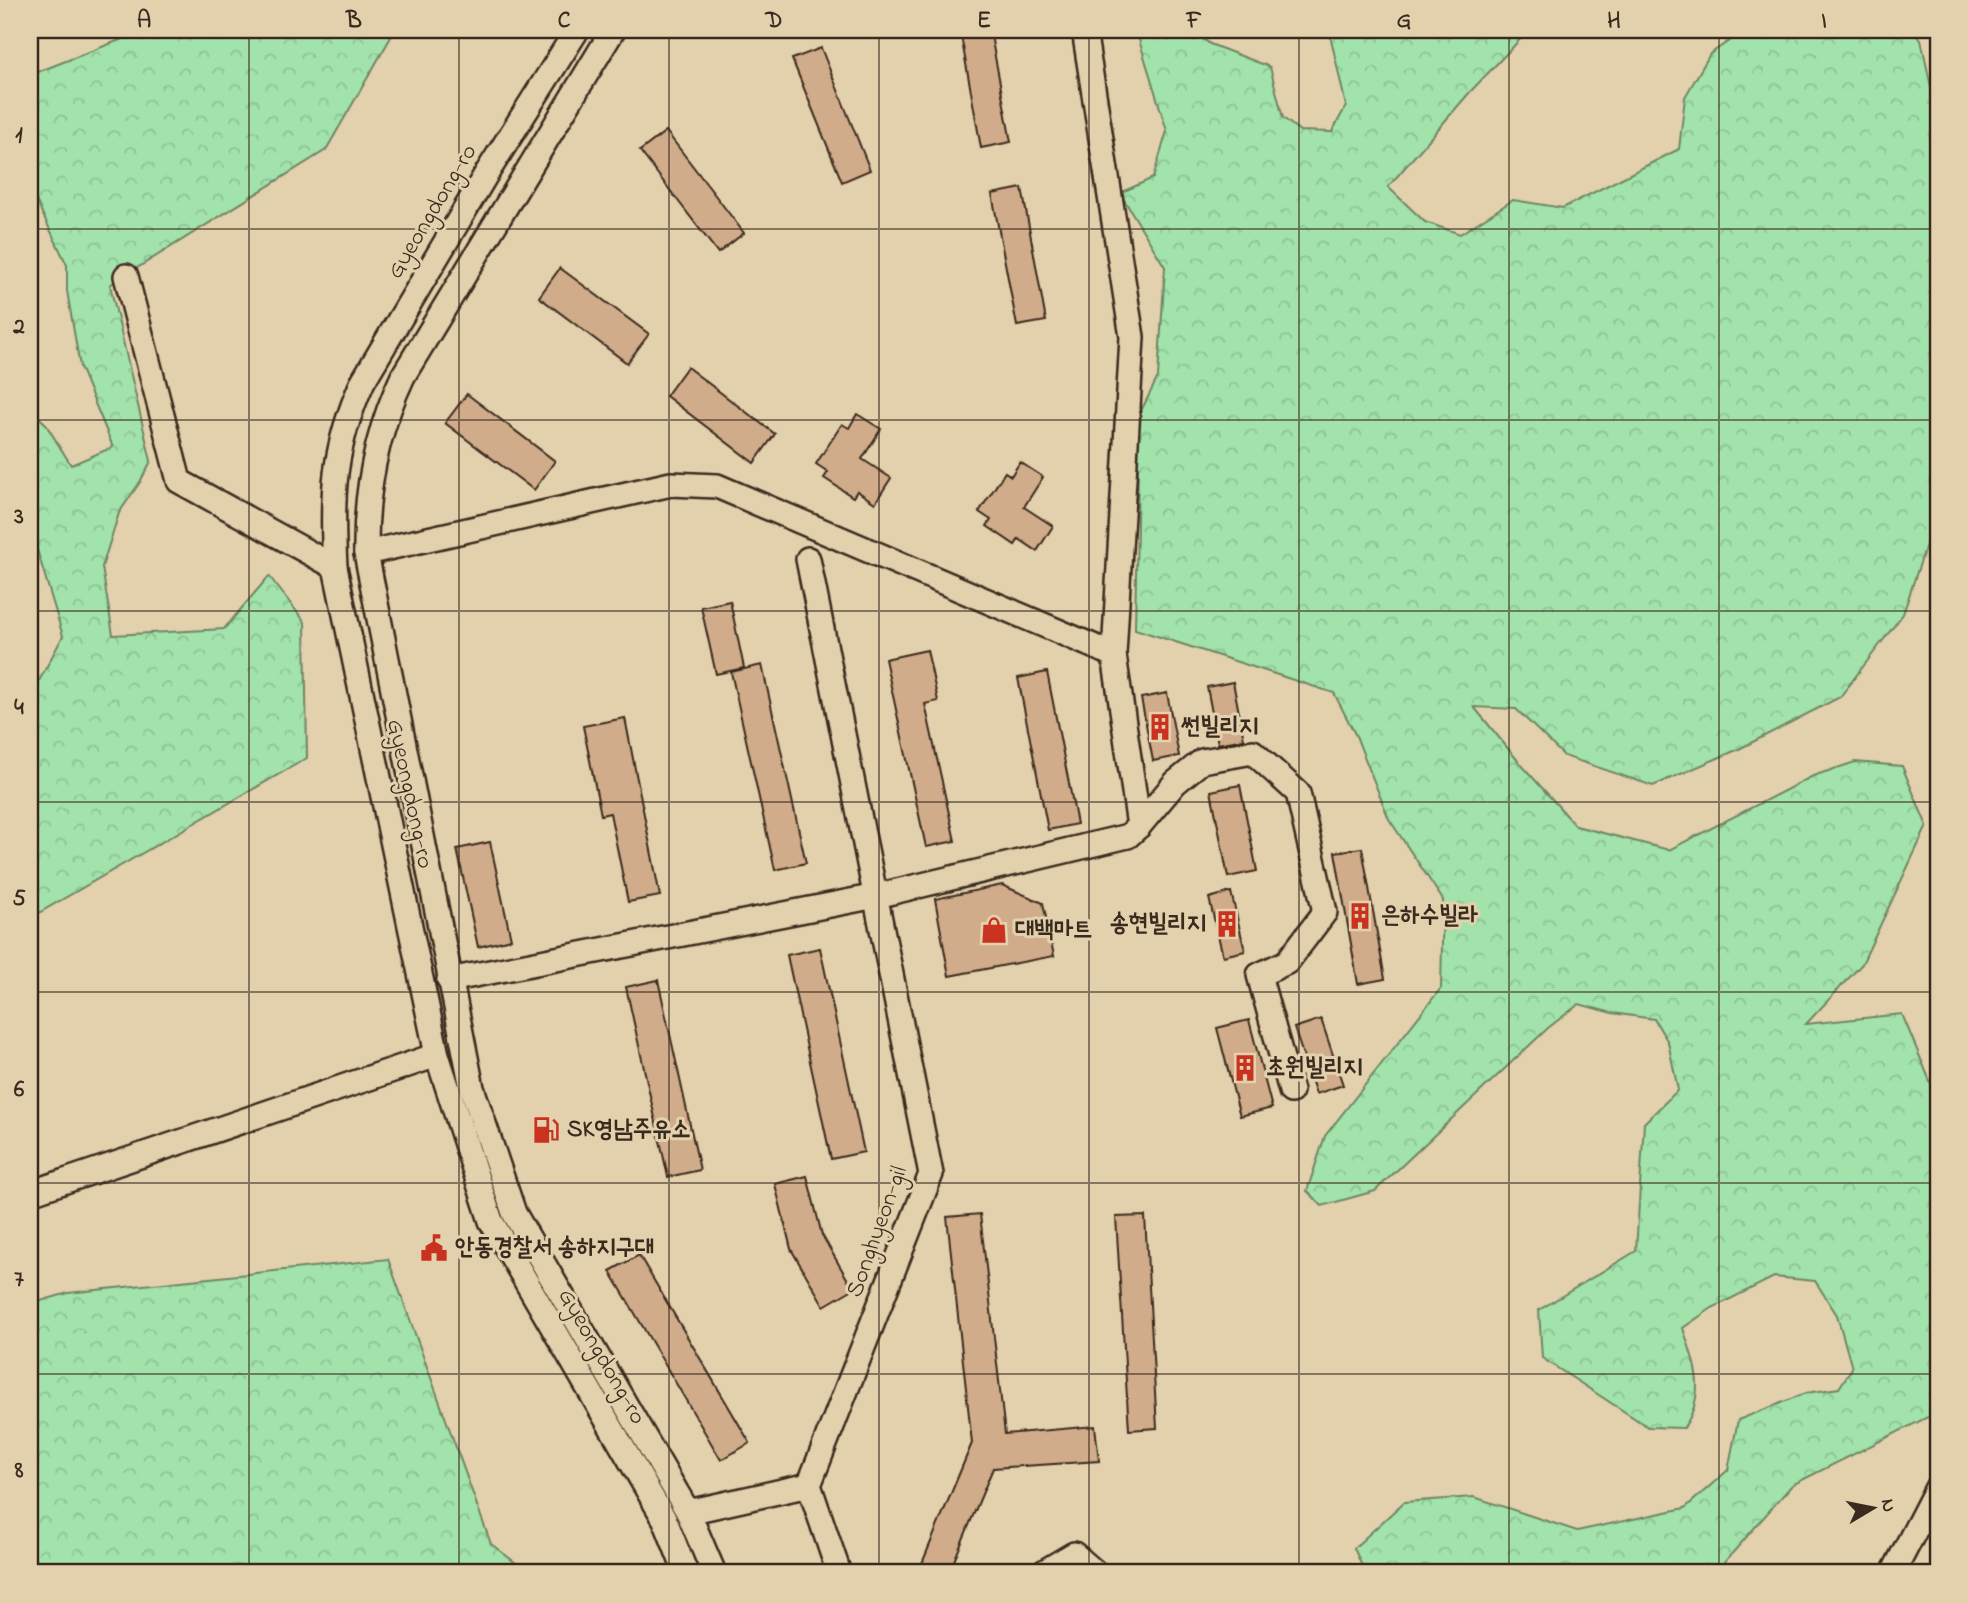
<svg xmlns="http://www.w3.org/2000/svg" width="1968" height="1603" font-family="'Indie Flower','Poor Story',sans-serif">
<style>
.forest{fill:url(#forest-crowns);stroke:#6e8664;stroke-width:2}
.building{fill:#d1ac8a;stroke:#3b2a1e;stroke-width:2}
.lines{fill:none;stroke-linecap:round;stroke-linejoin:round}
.minor-casing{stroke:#3b2a1e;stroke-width:28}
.minor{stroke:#e3d1ae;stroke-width:23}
.grid{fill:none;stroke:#3b2a1e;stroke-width:2;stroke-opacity:0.55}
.labels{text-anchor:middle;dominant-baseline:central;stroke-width:6;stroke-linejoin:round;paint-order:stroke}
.street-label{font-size:24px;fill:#3b2a1e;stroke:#e3d1ae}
.poi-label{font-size:24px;font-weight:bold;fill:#3b2a1e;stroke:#e3d1ae;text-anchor:start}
.neatline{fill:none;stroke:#3b2a1e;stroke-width:2.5}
.grid-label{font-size:23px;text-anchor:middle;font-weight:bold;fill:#3b2a1e}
</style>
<defs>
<pattern id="forest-crowns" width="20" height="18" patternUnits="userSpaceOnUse" patternTransform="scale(1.75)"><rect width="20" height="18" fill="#a2e2ab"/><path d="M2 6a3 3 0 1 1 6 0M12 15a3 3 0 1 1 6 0" fill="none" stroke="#8cc293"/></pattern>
</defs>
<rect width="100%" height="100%" fill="#e3d1ae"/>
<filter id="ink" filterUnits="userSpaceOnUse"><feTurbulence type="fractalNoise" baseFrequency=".0143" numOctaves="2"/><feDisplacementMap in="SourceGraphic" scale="14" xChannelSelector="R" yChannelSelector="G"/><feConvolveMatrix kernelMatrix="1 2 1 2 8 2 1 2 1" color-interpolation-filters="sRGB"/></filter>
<g filter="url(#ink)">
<g class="forest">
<polygon points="168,30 395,30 326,150 110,285 151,461 140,482 119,513 102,567 113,635 224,629 269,576 305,622 307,758 30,918 30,681 39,681 63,636 32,533 30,533 30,409 45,423 71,465 113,447 80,367 67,291 67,265 30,188 30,75 135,34"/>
<path d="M 1136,30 L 1192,30 L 1210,44 L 1270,67 L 1283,118 L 1300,131 L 1332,132 L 1346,106 L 1329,30 L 1529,30 L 1470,92 L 1388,187 L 1425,222 L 1460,234 L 1513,200 L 1563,208 L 1679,149 L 1685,97 L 1710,54 L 1745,30 L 1910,30 L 1921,39 L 1932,92 L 1938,95 L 1938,520 L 1933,524 L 1903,614 L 1840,697 L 1739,749 L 1653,786 L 1564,756 L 1516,709 L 1474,707 L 1519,762 L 1576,826 L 1669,850 L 1813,776 L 1855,762 L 1902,766 L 1927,826 L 1862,964 L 1806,1024 L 1902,1014 L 1938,1100 L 1938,1412 L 1792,1485 L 1715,1573 L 1365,1573 L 1354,1548 L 1404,1502 L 1474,1497 L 1577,1531 L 1685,1508 L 1728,1470 L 1738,1420 L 1806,1393 L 1839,1388 L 1852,1368 L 1837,1315 L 1815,1281 L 1774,1277 L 1712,1308 L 1683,1328 C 1695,1365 1707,1393 1684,1428 L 1648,1427 L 1542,1358 L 1539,1310 L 1636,1251 L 1644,1123 L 1678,1090 L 1668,1042 L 1654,1019 L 1612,1013 L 1579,1004 L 1548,1028 L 1375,1191 L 1322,1206 L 1307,1191 L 1325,1136 L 1441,988 L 1443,900 L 1389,819 L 1356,736 L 1334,693 L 1135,629 L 1139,415 L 1158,377 L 1165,267 L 1120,193 L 1153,178 L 1167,131 Z"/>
<polygon points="388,1259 491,1544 529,1573 30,1573 30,1304 68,1293"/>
</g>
<g class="building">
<polygon points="960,30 990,30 1011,142 981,148"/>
<polygon points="821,48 870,170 842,182 792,59"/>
<polygon points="666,131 744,233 718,253 640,151"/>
<polygon points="1022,188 1046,321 1017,326 992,194"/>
<polygon points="560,268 649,334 627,363 539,297"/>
<polygon points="687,367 775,434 754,463 666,396"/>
<polygon points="467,394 555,461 534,490 445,423"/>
<polygon points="857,414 881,429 862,459 891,478 875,503 857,491 853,497 824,478 828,472 816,464 842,424 849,428"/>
<polygon points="1020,462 1043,477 1024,507 1053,526 1037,551 1019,539 1015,545 987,526 991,520 979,512 1005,472 1011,476"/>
<polygon points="730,601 744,668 716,674 701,607"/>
<polygon points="927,650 938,701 925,704 955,841 926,847 885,659"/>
<polygon points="762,665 806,863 775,870 731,672"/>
<polygon points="1047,672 1077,824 1048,830 1018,678"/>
<polygon points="1233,682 1244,739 1218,744 1207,687"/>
<polygon points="1167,693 1179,756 1153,761 1141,698"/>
<polygon points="625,718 660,896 628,902 610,813 601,815 583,726"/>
<polygon points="1240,785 1257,871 1228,877 1211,791"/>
<polygon points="490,842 511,939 478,947 457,849"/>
<polygon points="1362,848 1385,979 1358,984 1335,852"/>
<polygon points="1002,885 1043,903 1054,956 949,976 935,899"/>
<polygon points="1231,892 1245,951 1223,956 1209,898"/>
<polygon points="820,948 864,1152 831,1159 787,955"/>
<polygon points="658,980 700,1170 668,1177 626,987"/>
<polygon points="1321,1019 1343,1085 1316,1094 1294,1028"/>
<polygon points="1249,1020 1272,1108 1240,1116 1217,1028"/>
<polygon points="807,1176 822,1235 853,1289 824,1306 791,1249 775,1184"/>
<polygon points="980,1214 1005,1434 1095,1426 1099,1461 993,1468 949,1573 918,1573 972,1443 947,1217"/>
<polygon points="1145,1216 1157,1428 1129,1430 1116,1217"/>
<polygon points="639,1255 750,1443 721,1460 610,1271"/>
</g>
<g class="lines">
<defs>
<g id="minor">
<path d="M 577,30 L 485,176 L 363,381 C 333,448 331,494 335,567 L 437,1055 L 491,1221 L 665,1520 L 686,1573"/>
<path d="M 613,30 L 403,376 C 376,433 365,490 366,553 L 472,1088 L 514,1213 L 688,1512 L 714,1573"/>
<polyline points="126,276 179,481 335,567"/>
<polyline points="366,553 671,484 717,486 1114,655 1132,337 1084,30"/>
<polyline points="808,559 931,1174 809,1485 839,1573"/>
<polyline points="1139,826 1175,783 1202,761 1253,752 1298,793 1325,912 1287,962 1259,975 1291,1091"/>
<polyline points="449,980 876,896 1128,836 1139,826 1114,655"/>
<polyline points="30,1193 437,1055"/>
<polyline points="688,1512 809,1485"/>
<polyline points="1042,1573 1074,1554 1096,1573"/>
<polyline points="1893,1573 1938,1486"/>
</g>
</defs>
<use href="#minor" class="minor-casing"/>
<use href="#minor" class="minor"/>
</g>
</g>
<path class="grid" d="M 249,30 L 249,1573M 459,30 L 459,1573M 669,30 L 669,1573M 879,30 L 879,1573M 1089,30 L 1089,1573M 1299,30 L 1299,1573M 1509,30 L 1509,1573M 1719,30 L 1719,1573M 30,229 L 1938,229M 30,420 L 1938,420M 30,611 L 1938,611M 30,802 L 1938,802M 30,992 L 1938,992M 30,1183 L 1938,1183M 30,1374 L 1938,1374"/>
<defs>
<symbol id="building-bare" viewBox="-9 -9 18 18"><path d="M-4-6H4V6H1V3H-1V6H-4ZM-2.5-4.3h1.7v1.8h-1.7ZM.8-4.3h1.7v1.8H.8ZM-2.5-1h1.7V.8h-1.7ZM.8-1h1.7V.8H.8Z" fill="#c8321e" stroke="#e3d1ae" stroke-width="2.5" paint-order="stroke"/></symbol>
<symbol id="shop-bare" viewBox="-9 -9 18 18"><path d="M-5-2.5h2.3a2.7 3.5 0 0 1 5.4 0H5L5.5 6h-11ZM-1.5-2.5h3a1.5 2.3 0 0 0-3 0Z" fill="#c8321e" stroke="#e3d1ae" stroke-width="2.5" paint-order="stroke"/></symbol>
<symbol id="fuel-bare" viewBox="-9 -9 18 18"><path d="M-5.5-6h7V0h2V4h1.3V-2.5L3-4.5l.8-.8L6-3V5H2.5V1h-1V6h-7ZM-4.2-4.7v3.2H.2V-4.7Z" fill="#c8321e" stroke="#e3d1ae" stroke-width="2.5" paint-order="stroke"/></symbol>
<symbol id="civic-bare" viewBox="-9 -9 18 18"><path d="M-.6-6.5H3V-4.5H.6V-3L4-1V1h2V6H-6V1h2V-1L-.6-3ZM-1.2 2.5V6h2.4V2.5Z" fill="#c8321e" stroke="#e3d1ae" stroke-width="2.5" paint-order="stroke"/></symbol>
</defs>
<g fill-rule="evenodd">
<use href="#building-bare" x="1141" y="708" width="38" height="38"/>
<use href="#building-bare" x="1341" y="897" width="38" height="38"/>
<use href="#building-bare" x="1208" y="905" width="38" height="38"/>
<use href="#shop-bare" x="975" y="911" width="38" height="38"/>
<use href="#building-bare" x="1226" y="1049" width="38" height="38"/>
<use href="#fuel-bare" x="527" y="1111" width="38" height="38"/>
<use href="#civic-bare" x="415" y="1229" width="38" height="38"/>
</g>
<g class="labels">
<g class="street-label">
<text transform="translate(433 212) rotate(-59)">Gyeongdong-ro</text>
<text transform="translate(409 794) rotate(78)">Gyeongdong-ro</text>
<text transform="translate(878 1232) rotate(-70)">Songhyeon-gil</text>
<text transform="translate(601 1357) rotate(60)">Gyeongdong-ro</text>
</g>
<g class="poi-label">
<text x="1181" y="727">썬빌리지</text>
<text x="1381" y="916">은하수빌라</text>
<text x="1206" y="924" text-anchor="end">송현빌리지</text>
<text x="1015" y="930">대백마트</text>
<text x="1266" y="1068">초원빌리지</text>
<text x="567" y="1130">SK영남주유소</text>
<text x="455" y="1248">안동경찰서 송하지구대</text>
</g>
</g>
<rect width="1968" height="1603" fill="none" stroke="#e3d1ae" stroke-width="77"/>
<g transform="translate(1873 1508) rotate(80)" stroke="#e3d1ae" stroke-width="5" paint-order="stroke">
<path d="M0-5L12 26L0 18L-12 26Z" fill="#3b2a1e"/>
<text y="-10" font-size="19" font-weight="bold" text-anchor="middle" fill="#3b2a1e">N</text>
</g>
<rect x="38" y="38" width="1892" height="1526" class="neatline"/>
<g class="grid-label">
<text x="144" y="27">A</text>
<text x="354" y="27">B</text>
<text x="564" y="27">C</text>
<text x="774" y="27">D</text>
<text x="984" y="27">E</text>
<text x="1194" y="27">F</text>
<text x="1404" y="27">G</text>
<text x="1614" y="27">H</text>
<text x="1824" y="27">I</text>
<text x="19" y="142">1</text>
<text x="19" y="333">2</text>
<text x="19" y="523">3</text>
<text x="19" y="714">4</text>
<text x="19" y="905">5</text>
<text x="19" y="1096">6</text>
<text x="19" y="1286">7</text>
<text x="19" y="1477">8</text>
</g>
</svg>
